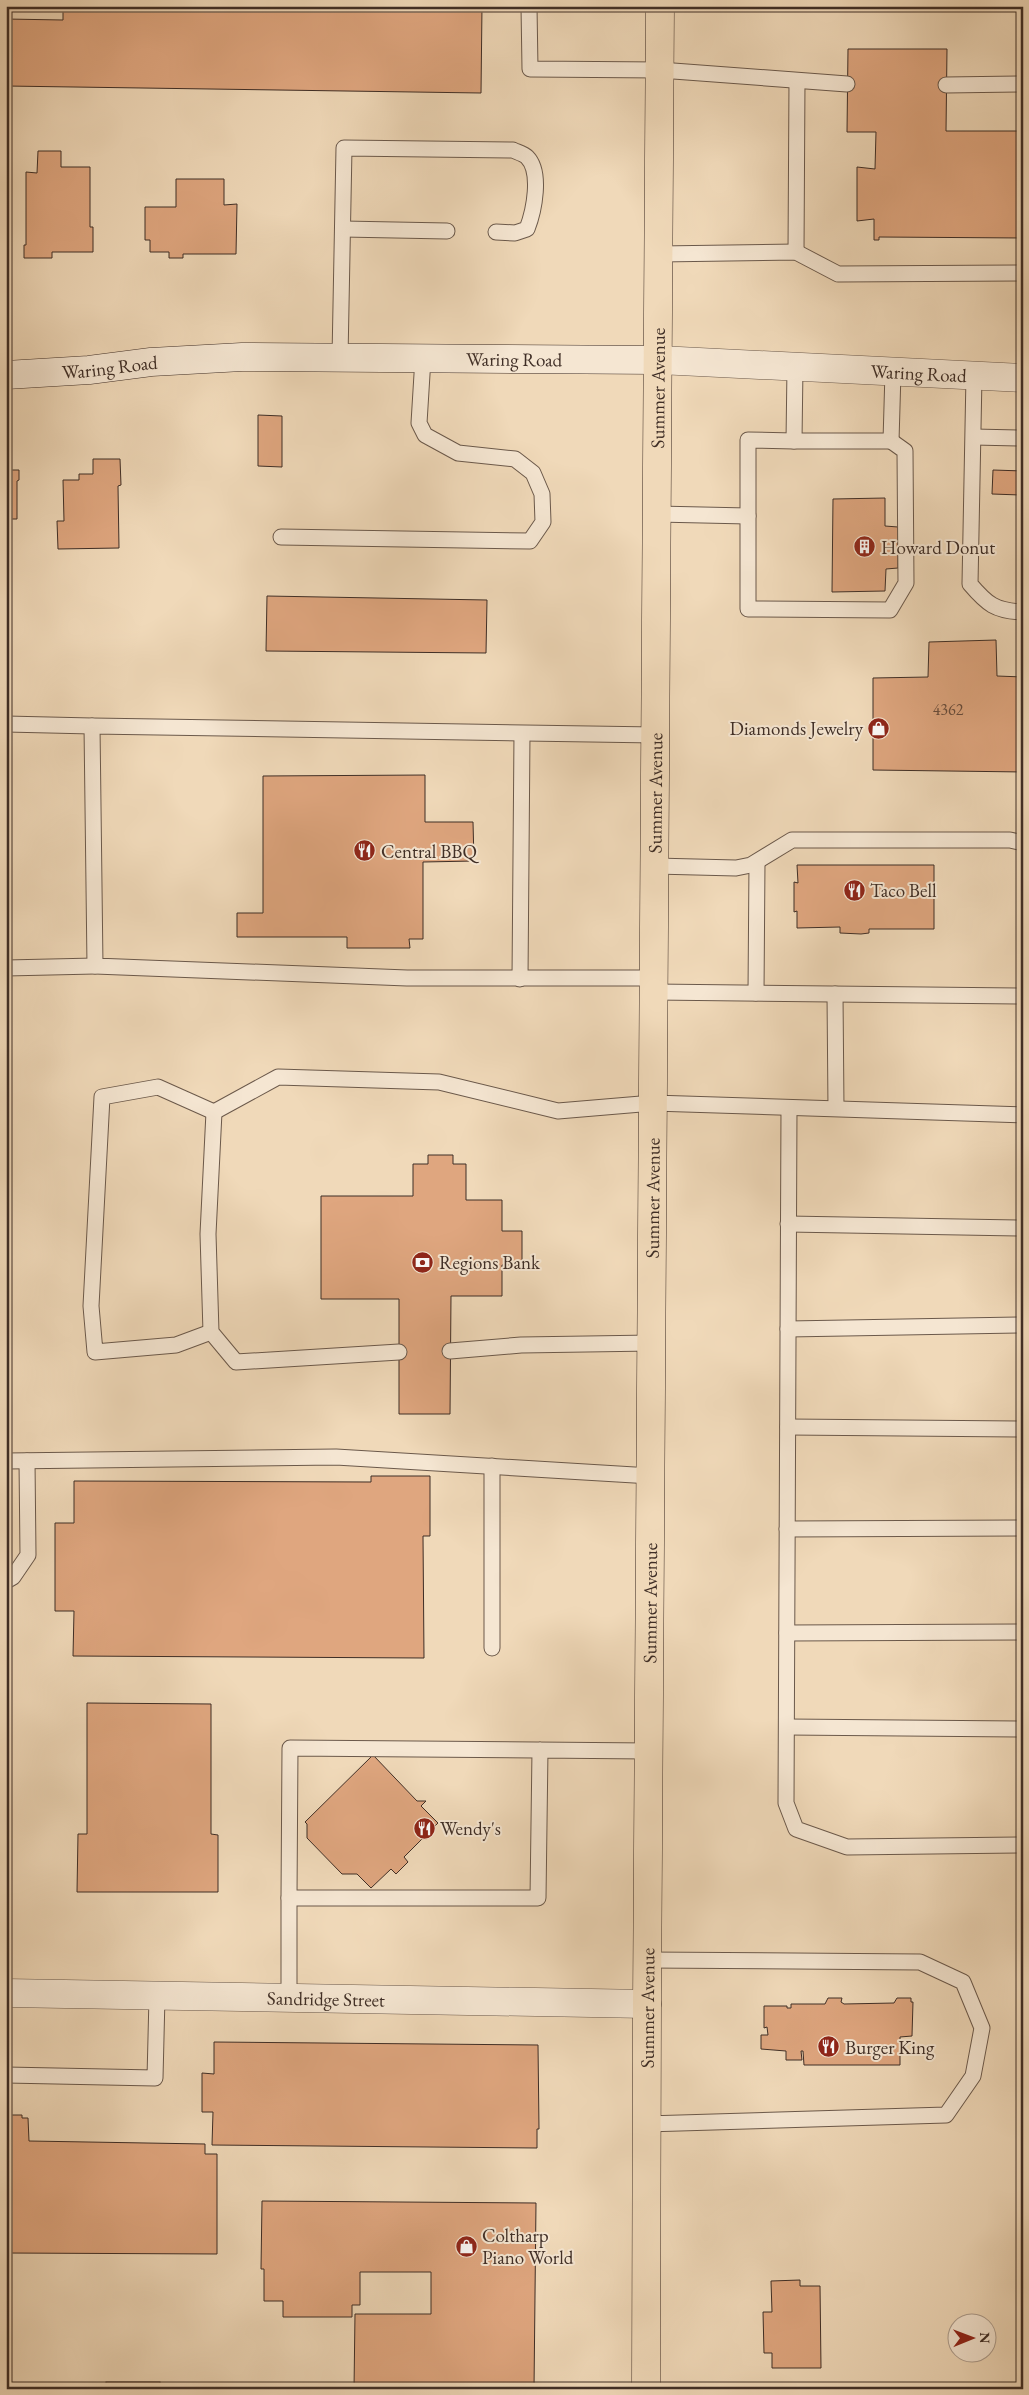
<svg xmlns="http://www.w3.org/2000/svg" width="1029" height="2395" font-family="'EB Garamond',serif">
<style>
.building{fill:#dfa67f;stroke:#3f2e26}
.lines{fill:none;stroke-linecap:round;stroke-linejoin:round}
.service-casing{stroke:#6b594b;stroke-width:17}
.minor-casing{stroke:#6b594b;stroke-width:29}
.tertiary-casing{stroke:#6b594b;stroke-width:29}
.secondary-casing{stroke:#3f2e26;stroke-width:29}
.primary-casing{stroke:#3f2e26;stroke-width:29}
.service{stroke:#f5e6d2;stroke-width:15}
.minor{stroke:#f5e6d2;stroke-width:28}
.tertiary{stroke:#f5e6d2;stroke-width:28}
.secondary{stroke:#f5e6d2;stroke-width:28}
.primary{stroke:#f0d9b9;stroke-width:28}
.labels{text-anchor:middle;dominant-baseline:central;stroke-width:4;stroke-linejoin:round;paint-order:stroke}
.number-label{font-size:16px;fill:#674c3c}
.street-label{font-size:19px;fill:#3f2e26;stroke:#f5e6d2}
.poi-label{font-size:19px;fill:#3f2e26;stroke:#f5e6d2;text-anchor:start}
</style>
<rect width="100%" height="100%" fill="#f0d9b9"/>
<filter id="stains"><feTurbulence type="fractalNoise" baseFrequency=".004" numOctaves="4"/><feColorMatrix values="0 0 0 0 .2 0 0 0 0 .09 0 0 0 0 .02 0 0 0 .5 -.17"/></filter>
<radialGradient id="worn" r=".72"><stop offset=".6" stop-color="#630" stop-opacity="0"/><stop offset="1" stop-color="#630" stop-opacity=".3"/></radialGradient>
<g class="building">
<polygon points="63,6 482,6 481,93 6,86 6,19 63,20"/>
<polygon points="848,49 947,49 946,131 1023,131 1023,238 879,237 879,240 874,240 874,219 857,221 857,167 875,169 876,132 847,132"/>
<polygon points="38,151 61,151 61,167 90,167 90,227 93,227 93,252 52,252 52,258 24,258 24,245 26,245 26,172 37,173"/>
<polygon points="176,179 224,179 224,205 237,204 236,254 183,254 183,258 169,258 169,252 150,252 150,240 145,240 145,207 176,207"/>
<polygon points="258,415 282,416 282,467 258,466"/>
<polygon points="93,459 120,459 121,485 118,486 119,548 58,549 57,521 64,521 63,480 79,480 79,474 93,474"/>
<polygon points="6,470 19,470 19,480 17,481 17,519 6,519"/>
<polygon points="993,470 1023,471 1023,526 1018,526 1020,495 992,494"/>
<polygon points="885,498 885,526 898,527 898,568 886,569 885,591 832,592 833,499"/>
<polygon points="267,596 487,600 486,653 266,651"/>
<polygon points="996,640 997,676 1023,677 1023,772 873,770 873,678 928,677 929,642"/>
<polygon points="425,775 425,822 473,822 474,861 423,862 423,939 409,939 410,948 347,948 347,937 237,937 237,913 263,913 263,776"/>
<polygon points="797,865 934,865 934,929 869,929 869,933 861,934 840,933 840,927 797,928 797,911 794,912 794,882 798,883"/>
<polygon points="428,1155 453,1155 453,1164 466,1164 466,1200 502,1200 502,1231 522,1231 522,1265 502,1265 502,1296 451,1296 450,1414 399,1414 399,1299 321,1299 321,1196 413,1196 413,1164 428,1164"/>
<polygon points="371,1476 430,1476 430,1536 423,1536 424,1658 73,1656 74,1611 55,1611 55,1523 74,1523 74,1481 371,1482"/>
<polygon points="87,1703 211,1704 211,1834 218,1835 218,1892 77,1892 78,1834 87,1834"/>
<polygon points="373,1755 417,1801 426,1801 421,1806 438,1823 404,1857 408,1862 396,1874 391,1869 371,1888 357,1874 342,1874 307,1838 307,1824 305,1822"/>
<polygon points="828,1998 842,1998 841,2002 844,2004 894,2003 897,1998 911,1998 911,2002 913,2002 912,2036 900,2037 900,2065 804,2065 803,2051 801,2051 802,2060 786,2060 786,2051 761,2049 761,2035 768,2035 767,2027 764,2028 764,2006 787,2006 787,2008 791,2008 791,2004 825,2004"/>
<polygon points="214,2042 538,2045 539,2129 537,2129 537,2148 212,2145 213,2112 202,2112 202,2073 214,2074"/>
<polygon points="6,2115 22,2115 22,2118 28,2118 29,2141 205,2144 205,2154 217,2154 217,2254 6,2253"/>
<polygon points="262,2201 536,2203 534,2389 354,2389 355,2314 431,2314 431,2272 360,2272 360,2305 352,2305 352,2317 283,2317 283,2301 264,2301 264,2269 261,2269"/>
<polygon points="800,2280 800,2286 820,2286 821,2368 772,2368 772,2353 764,2353 763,2312 772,2312 771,2281"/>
<rect x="106" y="2382" width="54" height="7"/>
</g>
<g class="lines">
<defs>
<g id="service">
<polyline points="529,6 530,69 660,70 847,84"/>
<polyline points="946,85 1023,84"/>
<polyline points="343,229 447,231"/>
<polyline points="796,252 797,81"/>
<polyline points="659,254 796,252 838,274 1023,273"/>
<path d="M 340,358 L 344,148 L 513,150 C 517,152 524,154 527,157 C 542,172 534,211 527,229 L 515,233 L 496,232"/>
<polyline points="795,367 794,441 891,441 893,372"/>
<path d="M 974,376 L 970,584 C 987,604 995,611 1023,612"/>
<polyline points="974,437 1023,438"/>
<polyline points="794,441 748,440 748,609 890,610 906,583 905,451 891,441"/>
<polyline points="657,514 748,516"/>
<polyline points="281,537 530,541 543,522 542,494 533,473 515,459 458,453 425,435 419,423 423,358"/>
<polyline points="6,724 92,726"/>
<polyline points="655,866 736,868 751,865 792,840 1010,840 1023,843"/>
<polyline points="6,968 95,966"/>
<polyline points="654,978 407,978 95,966 92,726 656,735"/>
<polyline points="520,979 522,734"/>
<polyline points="654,992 1023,996"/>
<polyline points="756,993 757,862"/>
<polyline points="835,994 836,1108"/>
<polyline points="789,1108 786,1803 796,1829 847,1847 1023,1845"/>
<polyline points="214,1112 278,1077 439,1082 558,1111 653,1103 1023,1115"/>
<polyline points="214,1112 208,1234 211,1332 236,1362 399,1352"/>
<polyline points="788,1224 1023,1228"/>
<polyline points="788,1329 1023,1325"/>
<polyline points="211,1332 176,1345 95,1352 91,1306 102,1097 158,1087 214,1112"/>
<polyline points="450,1351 521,1345 652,1343"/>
<polyline points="788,1427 1023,1429"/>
<polyline points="6,1461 336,1457 651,1476"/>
<polyline points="492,1466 492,1648"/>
<polyline points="787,1529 1023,1528"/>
<polyline points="6,1581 13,1577 28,1555 27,1461"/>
<polyline points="787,1633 1023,1632"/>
<polyline points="787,1727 1023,1729"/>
<polyline points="540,1750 538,1898 289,1898 290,1748 649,1751"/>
<polyline points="289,1999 289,1898"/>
<polyline points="6,2075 155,2078 157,1997"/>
<polyline points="646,2124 946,2115 973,2076 982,2028 963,1982 920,1962 647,1960"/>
</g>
<g id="minor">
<path id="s1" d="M 6,1993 L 647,2004"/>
</g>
<g id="tertiary">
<path id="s2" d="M 659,360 L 1023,378"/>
</g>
<g id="secondary">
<path id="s3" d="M 6,375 L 89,370 L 151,362 L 242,357 L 659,360"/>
</g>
<g id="primary">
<path id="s4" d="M 646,2389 L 647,2004 L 660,6"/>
</g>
</defs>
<use href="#service" class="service-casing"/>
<use href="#minor" class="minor-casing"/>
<use href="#tertiary" class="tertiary-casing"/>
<use href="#secondary" class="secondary-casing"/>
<use href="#primary" class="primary-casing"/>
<use href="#service" class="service"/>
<use href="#minor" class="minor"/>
<use href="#tertiary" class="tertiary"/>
<use href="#secondary" class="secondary"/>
<use href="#primary" class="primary"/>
</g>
<defs>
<symbol id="building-disc" viewBox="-11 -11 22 22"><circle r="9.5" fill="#8f2418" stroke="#f5e6d2"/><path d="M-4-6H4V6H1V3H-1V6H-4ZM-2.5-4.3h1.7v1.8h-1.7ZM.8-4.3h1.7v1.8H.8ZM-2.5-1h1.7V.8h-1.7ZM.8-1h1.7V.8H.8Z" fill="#fff"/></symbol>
<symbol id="shop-disc" viewBox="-11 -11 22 22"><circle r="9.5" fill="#8f2418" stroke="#f5e6d2"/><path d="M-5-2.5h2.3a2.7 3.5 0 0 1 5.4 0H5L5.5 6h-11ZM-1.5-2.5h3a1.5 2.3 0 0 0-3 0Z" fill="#fff"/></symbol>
<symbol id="restaurant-disc" viewBox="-11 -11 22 22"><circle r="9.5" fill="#8f2418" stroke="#f5e6d2"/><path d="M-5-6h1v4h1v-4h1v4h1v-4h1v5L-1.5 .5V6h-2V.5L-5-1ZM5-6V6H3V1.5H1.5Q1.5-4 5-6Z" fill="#fff"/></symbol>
<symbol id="bank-disc" viewBox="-11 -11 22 22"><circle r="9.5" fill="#8f2418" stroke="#f5e6d2"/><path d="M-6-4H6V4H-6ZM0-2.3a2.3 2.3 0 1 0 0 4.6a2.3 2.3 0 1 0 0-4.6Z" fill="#fff"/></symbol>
</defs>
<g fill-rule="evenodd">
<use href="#building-disc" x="852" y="534" width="25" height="25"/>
<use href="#shop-disc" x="866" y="716" width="25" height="25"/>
<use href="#restaurant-disc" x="352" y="838" width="25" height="25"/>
<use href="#restaurant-disc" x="842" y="878" width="25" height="25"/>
<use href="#bank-disc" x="410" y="1250" width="25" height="25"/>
<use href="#restaurant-disc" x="412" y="1816" width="25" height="25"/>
<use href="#restaurant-disc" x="816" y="2034" width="25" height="25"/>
<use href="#shop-disc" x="454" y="2234" width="25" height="25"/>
</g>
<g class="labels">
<g class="number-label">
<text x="948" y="709">4362</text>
</g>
<g class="street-label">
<text stroke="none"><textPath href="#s3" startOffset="509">Waring Road</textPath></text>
<text stroke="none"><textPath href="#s3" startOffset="104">Waring Road</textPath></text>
<text stroke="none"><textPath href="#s2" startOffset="260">Waring Road</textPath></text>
<text stroke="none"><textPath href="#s4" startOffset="2001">Summer Avenue</textPath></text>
<text stroke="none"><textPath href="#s4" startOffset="1596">Summer Avenue</textPath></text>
<text stroke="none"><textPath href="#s4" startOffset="1191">Summer Avenue</textPath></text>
<text stroke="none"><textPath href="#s4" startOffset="786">Summer Avenue</textPath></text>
<text stroke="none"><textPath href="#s1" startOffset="320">Sandridge Street</textPath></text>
<text stroke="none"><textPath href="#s4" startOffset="381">Summer Avenue</textPath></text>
</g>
<g class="poi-label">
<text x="881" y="547">Howard Donut</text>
<text x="863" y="728" text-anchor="end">Diamonds Jewelry</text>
<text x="381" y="851">Central BBQ</text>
<text x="870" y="890">Taco Bell</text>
<text x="439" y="1262">Regions Bank</text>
<text x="440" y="1828">Wendy's</text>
<text x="845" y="2047">Burger King</text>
<text x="482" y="2235">Coltharp<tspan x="482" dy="22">Piano World</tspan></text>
</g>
</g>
<rect width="1029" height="2395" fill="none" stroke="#f0d9b9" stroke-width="25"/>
<rect x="8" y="8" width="1014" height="2380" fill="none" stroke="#3f2e26" stroke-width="2.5"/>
<rect x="12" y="12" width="1004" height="2370" fill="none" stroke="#3f2e26"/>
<g transform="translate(972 2338) rotate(89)"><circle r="24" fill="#f5e6d2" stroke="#ac9c8d"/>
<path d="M0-4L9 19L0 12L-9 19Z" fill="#8f2418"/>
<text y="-8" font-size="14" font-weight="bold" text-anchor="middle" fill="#3f2e26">N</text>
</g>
<rect width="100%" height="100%" filter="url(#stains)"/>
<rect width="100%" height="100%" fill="url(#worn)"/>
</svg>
